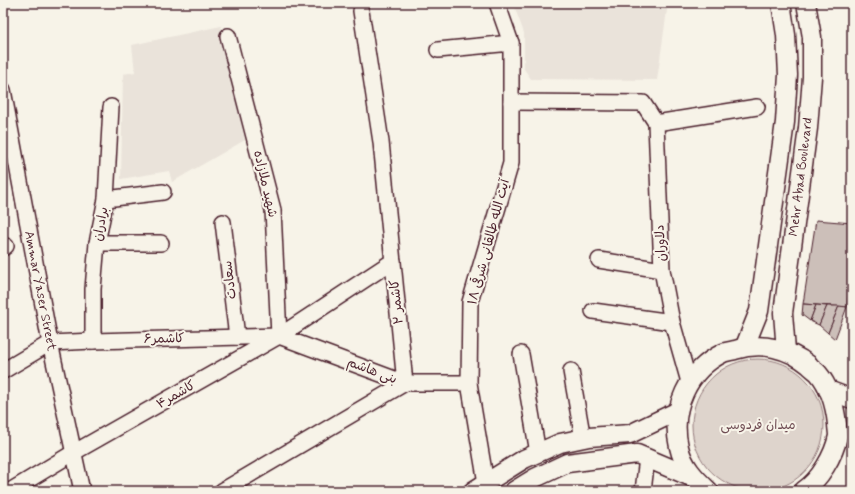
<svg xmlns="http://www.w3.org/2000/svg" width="855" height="494" font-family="Mynerve,'Playpen Sans Arabic',sans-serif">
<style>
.built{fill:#eae3da}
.green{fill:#ded4cc;stroke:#947a7c}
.building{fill:#ccbfb9;stroke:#4a1f2b}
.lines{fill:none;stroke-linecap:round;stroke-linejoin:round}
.minor-casing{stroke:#4a1f2b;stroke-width:18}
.major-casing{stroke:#4a1f2b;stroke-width:21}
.minor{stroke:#f7f3e8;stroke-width:15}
.major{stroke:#f7f3e8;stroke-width:18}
.labels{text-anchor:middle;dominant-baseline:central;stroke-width:4;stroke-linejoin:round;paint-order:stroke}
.street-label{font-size:13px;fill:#4a1f2b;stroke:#f7f3e8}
.park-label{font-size:13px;fill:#6f4c53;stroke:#f7f3e8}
</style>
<rect width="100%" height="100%" fill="#f7f3e8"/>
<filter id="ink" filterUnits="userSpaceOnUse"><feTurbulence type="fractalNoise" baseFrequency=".025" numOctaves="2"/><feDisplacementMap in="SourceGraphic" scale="8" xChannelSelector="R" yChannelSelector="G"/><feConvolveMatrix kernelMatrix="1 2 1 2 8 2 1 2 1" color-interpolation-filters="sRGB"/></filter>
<g filter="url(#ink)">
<g class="built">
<polygon points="513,3 668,3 657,80 531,79 524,69 524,33"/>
<polygon points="221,26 245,140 172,182 169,171 121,179 123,74 135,72 132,45"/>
</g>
<circle class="green" cx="758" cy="425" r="66"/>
<g class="building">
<polygon points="816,220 852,223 852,271 847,307 803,304"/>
<polygon points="803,304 816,305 810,321 802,315"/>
<polygon points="816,305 827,306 819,325 810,321"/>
<polygon points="827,306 839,306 828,333 819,325"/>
<polygon points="839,306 847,307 835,339 828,333"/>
</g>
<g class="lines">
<defs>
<g id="minor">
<polyline points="228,36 273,210 279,336"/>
<polyline points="438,50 511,43"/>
<polyline points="3,90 50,343 82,491"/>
<polyline points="511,102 643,103 656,123 662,270 672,322 689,382"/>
<polyline points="656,123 757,107"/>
<polyline points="106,199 163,192"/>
<polyline points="223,222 237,337"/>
<polyline points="97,243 161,243"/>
<polyline points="3,248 6,246"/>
<polyline points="599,260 662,270"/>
<polyline points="593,311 672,322"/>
<polyline points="93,341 93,289 97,243 106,199 111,107"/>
<polyline points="521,354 538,453"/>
<polyline points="3,371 50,343 93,341 279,336 405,383 469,383"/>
<polyline points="571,371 583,439"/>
<polyline points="486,483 469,383 470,302 511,163 511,43 497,3"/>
<polyline points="10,491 73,453 279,336 393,261"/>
<polyline points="222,491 405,383 381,142 361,11"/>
<polyline points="643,491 647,458"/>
</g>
<g id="major">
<polyline points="745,346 759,311 785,122 788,75 786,35 781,3"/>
<polyline points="786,351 783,313 808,128 812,77 812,37 806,3"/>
<polyline points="828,390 852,399"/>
<polyline points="473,491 524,459 560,443 589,437 630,434 678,411"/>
<polyline points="514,491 535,478 567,463 637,454 696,479"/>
<path d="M 709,491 C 695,478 683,466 679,447 C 670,409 688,370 723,353 C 727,351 731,351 735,350 C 748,346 761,345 774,348 C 787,351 798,356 809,365 C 811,368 815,370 818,373 C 830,387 835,406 837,424 C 837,427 838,432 838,436 C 834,455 820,480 803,491"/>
</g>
</defs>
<use href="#minor" class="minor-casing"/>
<use href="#major" class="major-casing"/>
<use href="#minor" class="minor"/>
<use href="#major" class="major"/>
</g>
</g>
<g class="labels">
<g class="street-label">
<text transform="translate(801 177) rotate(-83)">Mehr Abad Boulevard</text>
<text transform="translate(265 184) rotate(77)">شهید ملازاده</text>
<text transform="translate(101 224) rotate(-79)">برادران</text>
<text transform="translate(489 242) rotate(-75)">آیت الله طالقانی شرقی ۱۸</text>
<text transform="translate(661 243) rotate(-93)">دلاوران</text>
<text transform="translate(230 280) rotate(-97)">سعادت</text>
<text transform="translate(40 291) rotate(79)">Ammar Yaser Street</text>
<text transform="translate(397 302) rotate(-96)">کاشمر ۲</text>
<text transform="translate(164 339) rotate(-1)">کاشمر۶</text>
<text transform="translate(372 371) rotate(21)">بنی هاشم</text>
<text transform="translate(176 395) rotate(-30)">کاشمر۴</text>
</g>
<g class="park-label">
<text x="758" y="425">میدان فردوسی</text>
</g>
</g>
<rect width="855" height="494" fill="none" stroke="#f7f3e8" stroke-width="16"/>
<rect x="8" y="8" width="839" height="478" fill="none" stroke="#4a1f2b" stroke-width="1.5" filter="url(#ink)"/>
</svg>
